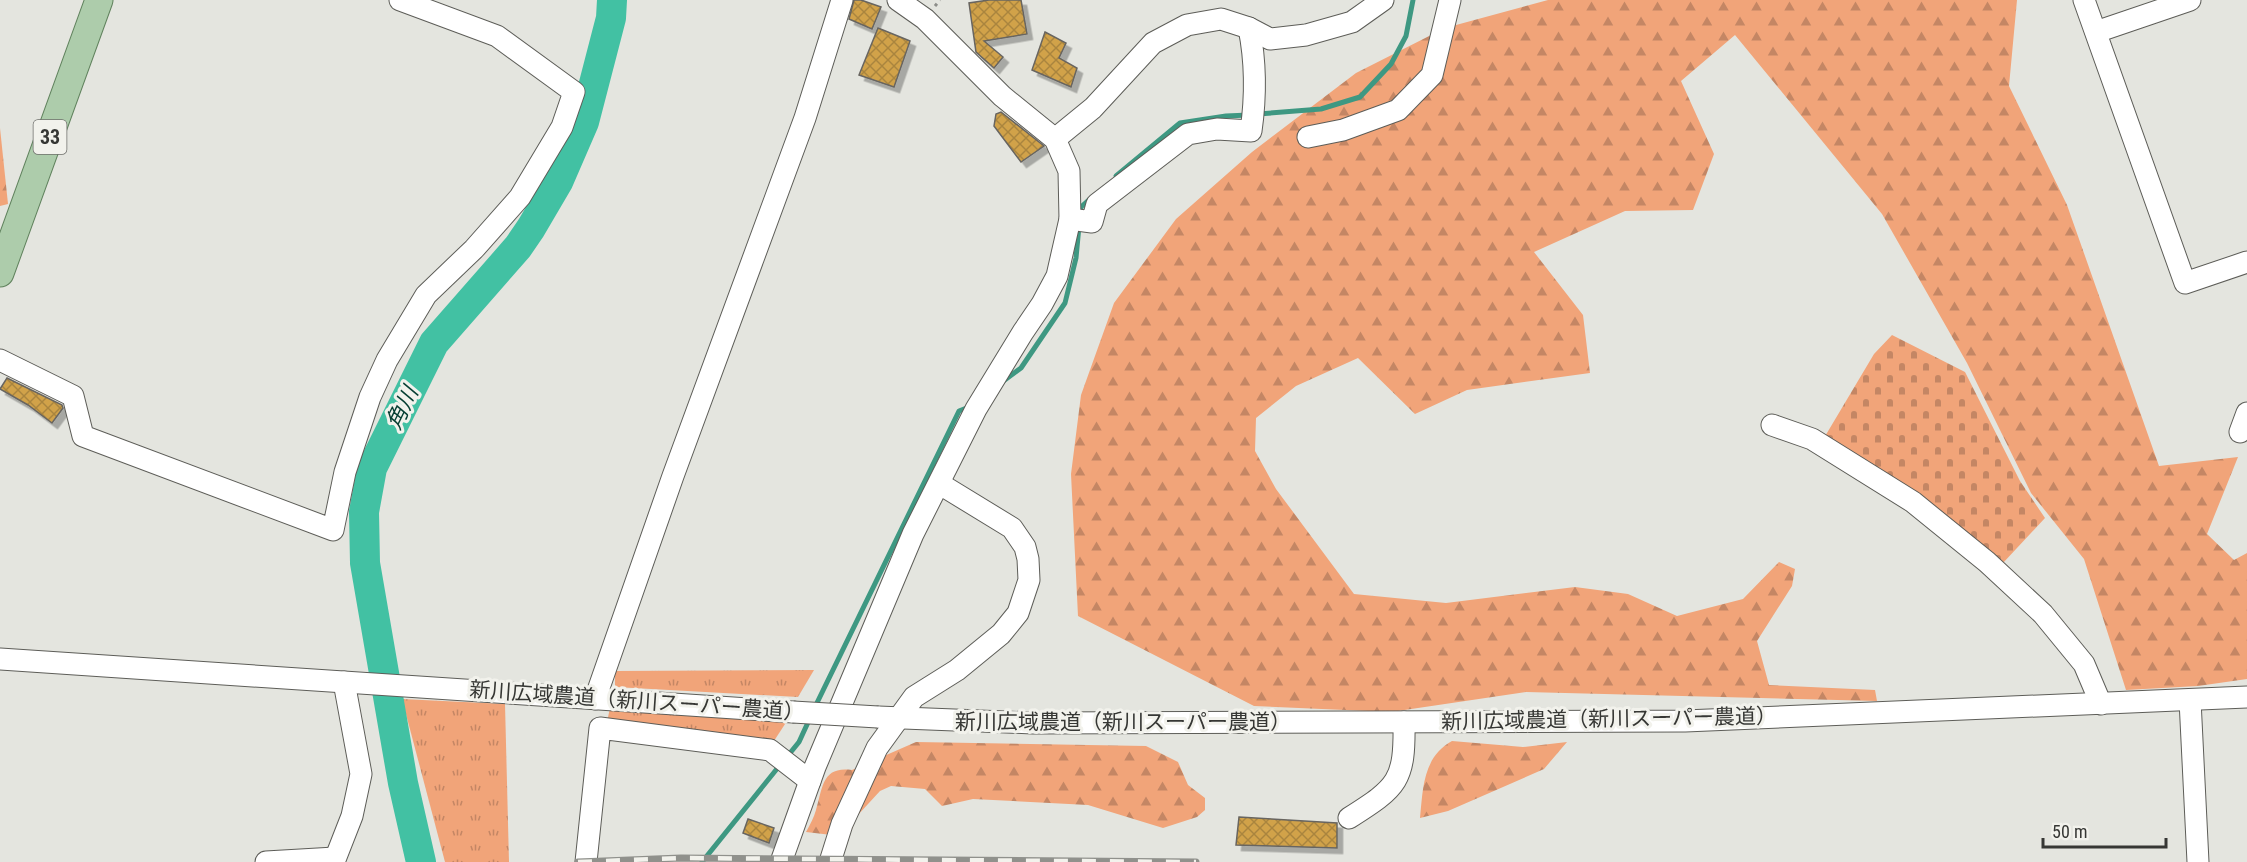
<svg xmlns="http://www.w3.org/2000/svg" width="2247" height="862" font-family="'Roboto Condensed','Noto Sans JP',sans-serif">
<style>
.grass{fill:url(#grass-tufts)}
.forest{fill:url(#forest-firs)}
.cemetery{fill:url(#cemetery-stones)}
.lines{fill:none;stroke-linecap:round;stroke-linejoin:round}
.stream{stroke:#3e9882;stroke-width:5}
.river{stroke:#42c1a3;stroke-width:30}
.building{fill:url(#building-cross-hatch);stroke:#686560;stroke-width:1.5;filter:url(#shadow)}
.minor-casing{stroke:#5d5d58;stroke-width:23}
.major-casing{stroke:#60825d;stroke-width:29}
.path{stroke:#8c8d89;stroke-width:3;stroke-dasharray:3 4.5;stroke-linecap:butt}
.minor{stroke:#fff;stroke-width:21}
.major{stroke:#adccab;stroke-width:27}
.rail-casing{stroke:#90918c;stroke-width:7}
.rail{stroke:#f2f2ec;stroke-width:4.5;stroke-dasharray:14;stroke-linecap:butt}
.minor-bridge-casing{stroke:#5d5d58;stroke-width:23;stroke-linecap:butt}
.minor-bridge{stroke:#fff;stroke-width:21}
.labels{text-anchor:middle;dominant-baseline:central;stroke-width:6;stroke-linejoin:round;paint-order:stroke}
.shield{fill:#f2f2ec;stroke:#6e6f6b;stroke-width:1.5}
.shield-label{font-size:20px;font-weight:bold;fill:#363734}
.street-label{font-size:21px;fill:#363734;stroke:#f2f2ec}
.water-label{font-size:22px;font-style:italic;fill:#053e32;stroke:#f2f2ec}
</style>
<defs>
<pattern id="grass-tufts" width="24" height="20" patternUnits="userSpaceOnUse" patternTransform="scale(1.5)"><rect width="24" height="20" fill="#f1a479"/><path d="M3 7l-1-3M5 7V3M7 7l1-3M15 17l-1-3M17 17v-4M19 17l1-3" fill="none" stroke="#c48664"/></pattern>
<pattern id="forest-firs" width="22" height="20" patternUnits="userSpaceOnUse" patternTransform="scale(1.5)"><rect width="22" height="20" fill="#f1a479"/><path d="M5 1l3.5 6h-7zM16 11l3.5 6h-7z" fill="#c48664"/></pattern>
<pattern id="cemetery-stones" width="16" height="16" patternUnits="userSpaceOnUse" patternTransform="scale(1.5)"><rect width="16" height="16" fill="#f1a479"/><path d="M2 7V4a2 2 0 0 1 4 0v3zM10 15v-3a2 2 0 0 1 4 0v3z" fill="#c48664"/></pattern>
<pattern id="building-cross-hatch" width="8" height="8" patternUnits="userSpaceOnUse" patternTransform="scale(1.5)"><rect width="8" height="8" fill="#d1a24a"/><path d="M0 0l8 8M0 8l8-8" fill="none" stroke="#aa853e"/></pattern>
<filter id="shadow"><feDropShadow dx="5.5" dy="5.5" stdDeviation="0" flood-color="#0004"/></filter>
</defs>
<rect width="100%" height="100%" fill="#e4e5df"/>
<g class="grass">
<polygon points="814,670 798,697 615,687 615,671"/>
<polygon points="402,699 505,704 509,862 445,862"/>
<polygon points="610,708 787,721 772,744 607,722"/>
</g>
<g class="forest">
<polygon points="1548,0 2017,0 2009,86 2067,205 2159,466 2238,457 2207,534 2234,560 2247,553 2247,679 2198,686 2126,690 2084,559 2031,493 1967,363 1882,214 1735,35 1681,81 1714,154 1693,210 1625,211 1534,252 1583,315 1590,373 1467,390 1415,414 1358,358 1296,386 1256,418 1255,451 1276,489 1354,594 1446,603 1575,587 1628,594 1677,616 1743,599 1779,562 1795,569 1792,586 1757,641 1769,685 1875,690 1877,701 1526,692 1391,712 1254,706 1078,616 1071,474 1081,395 1114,303 1176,219 1252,152 1356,73 1445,28"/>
<polygon points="0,128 8,204 0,206"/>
<path d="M 1452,741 L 1523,747 L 1567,742 L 1544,769 L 1448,811 L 1420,818 C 1423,788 1423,757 1452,741 Z"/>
<path d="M 916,742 L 1146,746 L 1178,762 L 1188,785 L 1205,798 L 1205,810 L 1197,817 L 1163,828 L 1088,805 L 973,799 L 942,806 L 925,789 L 891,786 L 880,791 L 857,816 L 849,837 L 806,832 C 810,825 814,817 816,810 C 823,787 822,766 852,770 Z"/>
</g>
<polygon class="cemetery" points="1892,335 1965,372 2020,481 2045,518 2003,563 1824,438 1874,354"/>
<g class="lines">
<g class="stream">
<polyline points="1258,114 1321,109 1360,97 1391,64 1406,36 1413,0"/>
<polyline points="1116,176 1180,123 1226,116 1249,115"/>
<polyline points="1080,214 1081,207 1091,198"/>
<polyline points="1002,382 1021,368 1065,303 1076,258 1079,226"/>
<polyline points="814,709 959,411 969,407"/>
<polyline points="786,758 799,742 810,718"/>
<polyline points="702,862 780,765"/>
</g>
<polyline class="river" points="421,862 403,783 365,563 364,512 372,468 434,343 518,247 531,228 558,182 584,122 611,18 612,0"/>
</g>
<g class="building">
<polygon points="854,0 861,0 881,7 872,29 849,19"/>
<polygon points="989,0 1021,0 1027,34 984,41 1003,57 994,68 976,52 969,3"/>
<polygon points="878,28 910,41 894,87 859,75"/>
<polygon points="1045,32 1066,43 1059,58 1077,68 1071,87 1032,70"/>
<polygon points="1001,112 1044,146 1021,162 994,126 996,114"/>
<polygon points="7,378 62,405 63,408 52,423 28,405 0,389"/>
<polygon points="1239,817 1337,823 1337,848 1236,845"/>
<polygon points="748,819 774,828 769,843 743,833"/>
</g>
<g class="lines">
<defs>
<g id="minor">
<polyline points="2084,0 2185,283 2247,262"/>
<polyline points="2096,32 2190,0"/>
<polyline points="1308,137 1343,130 1398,110 1432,75 1450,0"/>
<polyline points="1055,139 1093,108 1153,43 1187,25 1221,19 1249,28 1270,39 1306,35 1352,22 1383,0"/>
<path d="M 1070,219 L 1092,222 L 1097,204 L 1188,134 L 1217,129 L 1251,131 C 1256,96 1256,63 1249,28"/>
<polyline points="0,360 73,396 83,436 333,530 345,472 370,397 387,360 426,295 474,249 520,197 562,127 574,92 497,36 400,0"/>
<polyline points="1772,425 1812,439 1913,502 1987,562 2043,614 2084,664 2101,704"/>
<polyline points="2240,432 2247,413"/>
<polyline points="0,659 793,712"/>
<polyline points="595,699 673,476 805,118 842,0"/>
<polyline points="2190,700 2198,862"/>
<polyline points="878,717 1033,723 1685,721 2247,697"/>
<path d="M 1349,818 C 1398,787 1405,781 1404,722"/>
<polyline points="266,862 335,858"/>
<polyline points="334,862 352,816 361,774 344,682"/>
<polyline points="586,862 600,728 770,750 810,781"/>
<polyline points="781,862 815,767 913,534 976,409 1023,332 1042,304 1057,276 1070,219 1069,171 1055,139 1002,96 925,19 898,0"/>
<polyline points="830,862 842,824 877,748 914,697 957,670 1001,634 1018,613 1029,580 1028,559 1025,547 1012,528 940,484"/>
</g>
<polyline id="major" points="0,273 99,0"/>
</defs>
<use href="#minor" class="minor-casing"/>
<use href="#major" class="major-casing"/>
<polyline class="path" points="935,6 940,0"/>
<use href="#minor" class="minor"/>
<use href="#major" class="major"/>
<defs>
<polyline id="rail" points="578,862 681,858 1196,862"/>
</defs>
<use href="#rail" class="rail-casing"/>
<use href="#rail" class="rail"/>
<defs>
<polyline id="minor-bridge" points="793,712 878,717"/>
</defs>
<use href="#minor-bridge" class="minor-bridge-casing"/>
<use href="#minor-bridge" class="minor-bridge"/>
</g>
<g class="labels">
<rect class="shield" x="33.5" y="120" width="33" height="34" rx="4.5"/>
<g class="shield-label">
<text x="50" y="137">33</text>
</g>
<g class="street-label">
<text transform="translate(637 701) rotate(4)">新川広域農道（新川スーパー農道）</text>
<text transform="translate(1609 719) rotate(-1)">新川広域農道（新川スーパー農道）</text>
<text x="1123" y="722">新川広域農道（新川スーパー農道）</text>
</g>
<g class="water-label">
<text transform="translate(402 408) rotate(-64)">角川</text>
</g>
</g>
<path d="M2043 838v9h123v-9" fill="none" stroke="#363734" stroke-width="3"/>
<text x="2052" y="838" font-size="18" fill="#363734" stroke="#f2f2ec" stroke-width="4.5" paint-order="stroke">50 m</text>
</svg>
